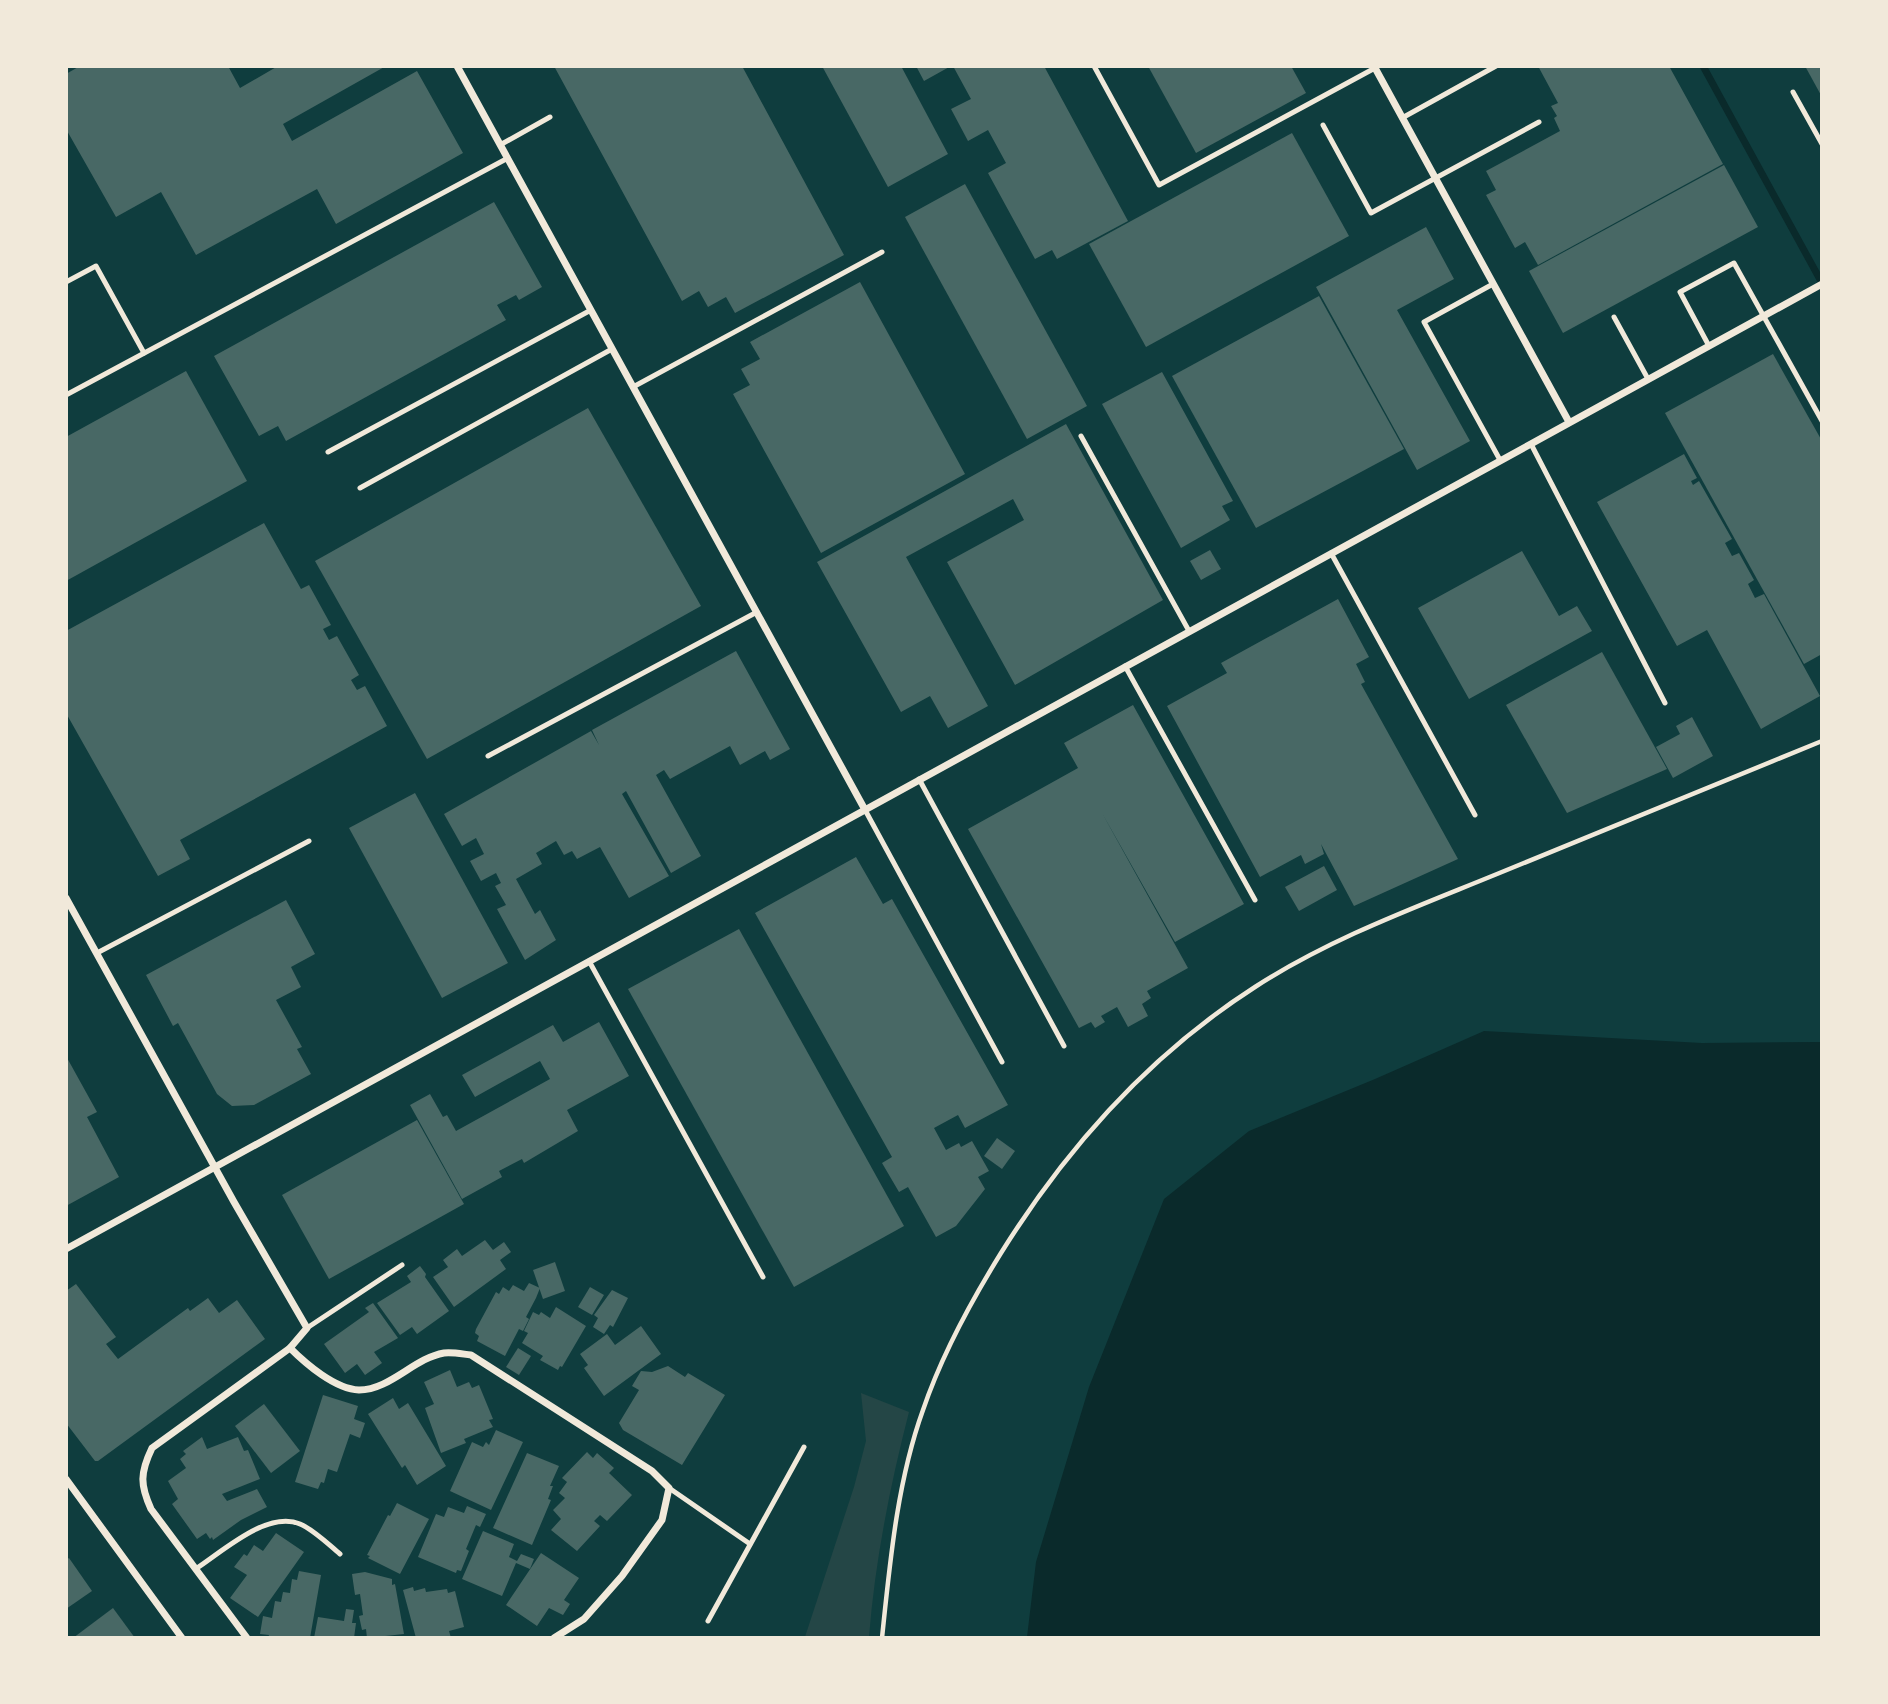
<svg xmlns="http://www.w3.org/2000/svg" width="1888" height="1704" font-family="Georgia,serif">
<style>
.green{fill:#244646}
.water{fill:#0a2a2b}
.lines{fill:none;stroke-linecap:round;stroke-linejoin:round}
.stream{stroke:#0a2a2b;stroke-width:7}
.building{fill:#486865}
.path{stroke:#f1e9da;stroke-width:4.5}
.service{stroke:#f1e9da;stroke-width:5}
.minor{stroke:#f1e9da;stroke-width:7}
</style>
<rect width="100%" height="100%" fill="#0f3d3e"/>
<path class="green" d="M 861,1393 L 909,1412 C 890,1486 875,1561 869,1637 L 805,1637 L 854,1487 L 866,1441 Z"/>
<polygon class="water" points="1484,1031 1702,1043 1821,1042 1821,1637 1027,1637 1036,1562 1089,1387 1164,1199 1249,1131 1375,1079"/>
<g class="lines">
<polyline class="stream" points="1703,66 1822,283"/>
</g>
<g class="building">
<polygon points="80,66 228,66 240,88 278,66 386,66 283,124 292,141 417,71 463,153 336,224 317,189 196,255 161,192 116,217 66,129 66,74"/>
<polygon points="554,66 742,66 844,255 735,313 726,297 708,307 699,291 682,301"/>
<polygon points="822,66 901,66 948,154 888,187"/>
<polygon points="916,66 951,66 924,81"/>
<polygon points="953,66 1044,66 1128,221 1057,259 1052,250 1035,259 988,173 1006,163 988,130 968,141 951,109 971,99"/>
<polygon points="1148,66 1291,66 1306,93 1196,153"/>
<polygon points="1538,66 1669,66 1723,164 1538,265 1525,242 1515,248 1486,195 1496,190 1486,171 1560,131 1554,118 1557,116 1551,106 1558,103"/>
<polygon points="1805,66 1822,66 1822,97"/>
<polygon points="1292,133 1349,236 1146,347 1089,244"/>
<polygon points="1724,165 1758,227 1563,333 1529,271"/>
<polygon points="965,184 1087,406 1027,439 905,217"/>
<polygon points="494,202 542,287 519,300 516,295 497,305 506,320 286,441 278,426 259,436 214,356"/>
<polygon points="1426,227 1454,279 1397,310 1470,441 1417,470 1316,287"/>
<polygon points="860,282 965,474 821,553 733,394 750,385 741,369 760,359 750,342"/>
<polygon points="1319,296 1404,449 1256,528 1172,376"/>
<polygon points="1773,354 1822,441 1822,654 1804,664 1665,413"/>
<polygon points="186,371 247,481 66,581 66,437"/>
<polygon points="1162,372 1233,501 1222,506 1230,520 1181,548 1102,404"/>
<polygon points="588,408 701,606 427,759 315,561"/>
<polygon points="1066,424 1163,600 1015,685 947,562 1024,520 1013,499 906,557 988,706 948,728 930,696 901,712 817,562"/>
<polygon points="1684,454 1697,478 1691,481 1693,485 1699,481 1732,539 1725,543 1732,556 1739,553 1754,580 1748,584 1755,598 1764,594 1820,696 1761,729 1707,630 1677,646 1597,502"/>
<polygon points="264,523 301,589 309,585 331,625 323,629 329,640 337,636 359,675 351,680 357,690 365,686 387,726 180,840 190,859 158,876 66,713 66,631"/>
<polygon points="1210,550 1221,569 1201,580 1190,561"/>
<polygon points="1522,551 1559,616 1577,606 1592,631 1469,699 1418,608"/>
<polygon points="1338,599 1369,657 1356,664 1365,682 1361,684 1458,859 1354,906 1321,844 1324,854 1305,864 1301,855 1260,877 1167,706 1227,673 1221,663"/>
<polygon points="736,651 790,749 770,760 765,751 740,765 730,746 670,779 664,770 656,775 701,856 671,873 626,791 622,794 669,876 629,898 600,847 577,859 572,851 564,855 556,841 536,853 542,864 516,879 535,914 540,910 556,940 525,960 497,909 506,905 495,886 501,883 496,873 481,881 470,861 484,854 476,838 462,846 444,814 591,731 599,745 592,730"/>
<polygon points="1602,652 1667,769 1567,813 1506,705"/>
<polygon points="1133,705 1244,904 1175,942 1102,813 1188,968 1147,991 1151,998 1142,1004 1148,1016 1128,1027 1117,1007 1101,1016 1105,1022 1095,1028 1091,1022 1079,1028 968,829 1078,768 1064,743"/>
<polygon points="1692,717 1713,756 1673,778 1656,747 1680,734 1676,726"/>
<polygon points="415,793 508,963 442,998 349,828"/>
<polygon points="856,857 883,904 892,899 1008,1105 965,1128 958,1115 934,1128 946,1150 959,1143 961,1147 972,1141 989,1171 978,1177 985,1189 956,1226 936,1237 908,1187 899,1192 882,1163 892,1157 755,913"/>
<polygon points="1324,866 1337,890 1299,911 1285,887"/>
<polygon points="286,900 315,954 291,967 301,987 276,1000 302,1047 297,1049 311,1074 254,1105 232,1106 217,1094 178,1023 173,1026 146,975"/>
<polygon points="739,929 904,1226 794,1287 628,989"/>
<polygon points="599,1022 629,1076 567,1110 578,1131 524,1163 522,1159 499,1171 502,1177 462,1199 410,1105 430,1094 443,1117 447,1115 456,1131 550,1079 540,1061 475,1097 462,1075 553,1025 563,1042"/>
<polygon points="66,1056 97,1112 87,1117 119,1177 66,1206"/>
<polygon points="417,1120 464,1204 329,1279 282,1195"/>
<polygon points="997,1138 1015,1151 1002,1169 984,1156"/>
<polygon points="485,1240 493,1250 504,1242 511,1252 500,1260 506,1269 454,1307 433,1277 448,1267 443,1260 457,1249 462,1256"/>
<polygon points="555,1262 565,1291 543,1299 533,1270"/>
<polygon points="420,1266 426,1274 425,1277 449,1311 417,1334 412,1327 400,1335 377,1303 411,1282 407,1276"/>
<polygon points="529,1283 540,1288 536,1298 526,1317 529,1319 523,1331 519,1329 505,1356 477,1341 479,1336 475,1333 476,1329 496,1292 499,1294 503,1287 509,1291 513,1285 524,1291"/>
<polygon points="76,1284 116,1337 106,1344 118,1359 188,1308 190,1311 208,1298 219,1313 237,1300 265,1339 98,1461 95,1461 66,1423 66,1291"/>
<polygon points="590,1287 604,1295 592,1315 578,1307"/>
<polygon points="612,1290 628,1298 613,1327 610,1325 604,1334 593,1327 598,1318 594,1315"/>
<polygon points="373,1303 398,1338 374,1352 382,1363 365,1375 357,1364 345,1373 324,1344 369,1312 365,1308"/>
<polygon points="556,1307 586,1326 562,1367 560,1366 558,1370 540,1360 543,1356 522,1343 528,1333 524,1331 533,1312 539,1315 541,1312 550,1318"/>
<polygon points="641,1326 661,1354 604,1396 584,1368 588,1365 580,1354 607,1334 615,1345"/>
<polygon points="518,1348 531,1356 519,1375 506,1367"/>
<polygon points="668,1366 685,1377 688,1373 725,1395 682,1465 623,1430 619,1423 639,1390 632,1386 641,1371 652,1372"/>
<polygon points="450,1370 457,1387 469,1382 472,1388 479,1385 493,1419 489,1420 493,1427 464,1439 466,1443 441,1453 425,1408 434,1404 424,1382"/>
<polygon points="323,1395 358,1406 354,1419 365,1423 360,1438 350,1434 337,1472 328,1469 324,1483 321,1482 318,1489 295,1482"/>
<polygon points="393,1398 399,1409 408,1403 446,1466 417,1485 405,1465 402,1468 368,1414"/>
<polygon points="264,1404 300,1451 271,1473 235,1426"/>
<polygon points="496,1430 523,1442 491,1510 450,1491 472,1442 483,1447 486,1442 489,1445"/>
<polygon points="202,1437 207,1449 238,1437 244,1451 248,1450 260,1479 222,1494 227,1501 257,1489 267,1507 241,1520 213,1540 212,1537 210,1539 206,1533 197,1539 172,1504 178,1499 168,1481 186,1468 180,1459 186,1454 183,1451"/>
<polygon points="587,1452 593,1458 597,1453 614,1468 609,1473 632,1495 607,1521 600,1515 594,1521 600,1526 577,1551 551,1530 561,1519 553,1510 565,1498 559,1493 567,1482 562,1478"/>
<polygon points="527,1453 559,1466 550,1486 553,1486 548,1499 551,1500 532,1545 493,1528"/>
<polygon points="397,1503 429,1519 400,1574 368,1558 370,1556 367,1555 388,1515 390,1516"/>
<polygon points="467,1506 486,1514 480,1527 476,1525 466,1549 469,1551 461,1571 457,1570 456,1573 418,1557 436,1514 444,1517 448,1507 464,1513"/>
<polygon points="483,1531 514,1544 509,1557 517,1561 521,1554 534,1559 530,1569 516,1563 502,1596 462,1579"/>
<polygon points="276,1533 304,1552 258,1617 230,1598 247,1575 234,1567 244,1554 247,1556 254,1545 263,1551"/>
<polygon points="541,1553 579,1578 564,1600 570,1604 563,1615 549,1608 537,1626 506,1605"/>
<polygon points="69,1558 92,1591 66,1609 66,1560"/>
<polygon points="299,1571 321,1575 310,1638 268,1638 269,1635 260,1634 263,1616 272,1618 275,1601 281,1602 283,1592 290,1593 292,1579 297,1580"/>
<polygon points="365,1572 392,1579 392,1585 395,1584 404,1634 367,1638 366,1629 362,1630 359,1616 363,1615 360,1594 355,1595 352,1574"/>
<polygon points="413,1587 414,1591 425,1588 426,1592 447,1589 448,1593 455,1591 464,1627 449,1631 451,1638 416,1638 403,1590"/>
<polygon points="113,1608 135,1638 73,1638"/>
<polygon points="346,1609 354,1610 352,1623 356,1623 354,1638 314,1638 318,1617 344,1621"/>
</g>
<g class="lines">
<path class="path" d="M 882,1638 C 890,1562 897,1482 923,1410 C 942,1354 970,1303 1001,1253 C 1067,1147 1149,1055 1255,987 C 1331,938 1414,908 1497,874 C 1605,830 1713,786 1822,741"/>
<g class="service">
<polyline points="1094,66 1159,185 1375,68"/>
<polyline points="1793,92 1822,144"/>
<polyline points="1402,118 1496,66"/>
<polyline points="1323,125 1371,213 1539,122"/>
<polyline points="500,145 550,117"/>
<polyline points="66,282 96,266 144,353"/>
<polyline points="1493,284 1424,322 1500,460"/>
<polyline points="1614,317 1648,379"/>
<polyline points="1709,346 1680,292 1734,263 1822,421"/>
<polyline points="633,387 882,252"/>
<polyline points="66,395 508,158"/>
<polyline points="1081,436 1189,631"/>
<polyline points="1531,444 1665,703"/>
<polyline points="328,452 591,310"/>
<polyline points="360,488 612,349"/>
<polyline points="1331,553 1475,815"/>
<polyline points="1125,666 1255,900"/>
<polyline points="488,756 757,612"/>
<polyline points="919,779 1064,1046"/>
<polyline points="864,808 1002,1062"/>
<polyline points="97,953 309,841"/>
<polyline points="589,961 763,1277"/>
<polyline points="307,1328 402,1265"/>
<polyline points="669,1488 750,1544"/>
<path d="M 197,1568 C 223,1551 268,1510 300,1524 C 314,1530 328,1544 340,1554"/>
<polyline points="708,1621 804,1447"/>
</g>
<g class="minor">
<polyline points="457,66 864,808"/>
<polyline points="1374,66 1569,422"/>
<path d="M 66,898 L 234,1202 L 307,1328 L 290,1348 L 152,1448 C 140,1473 140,1485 151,1509 L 247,1638"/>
<polyline points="66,1249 1822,284"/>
<path d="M 290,1348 C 306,1364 335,1389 359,1390 C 390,1390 414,1358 444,1353 C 453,1352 462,1354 471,1355 L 652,1471 L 669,1488 L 662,1520 L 622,1576 L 584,1619 L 554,1638"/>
<polyline points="66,1479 182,1638"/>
</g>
</g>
<rect width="1888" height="1704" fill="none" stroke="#f1e9da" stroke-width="136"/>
</svg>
